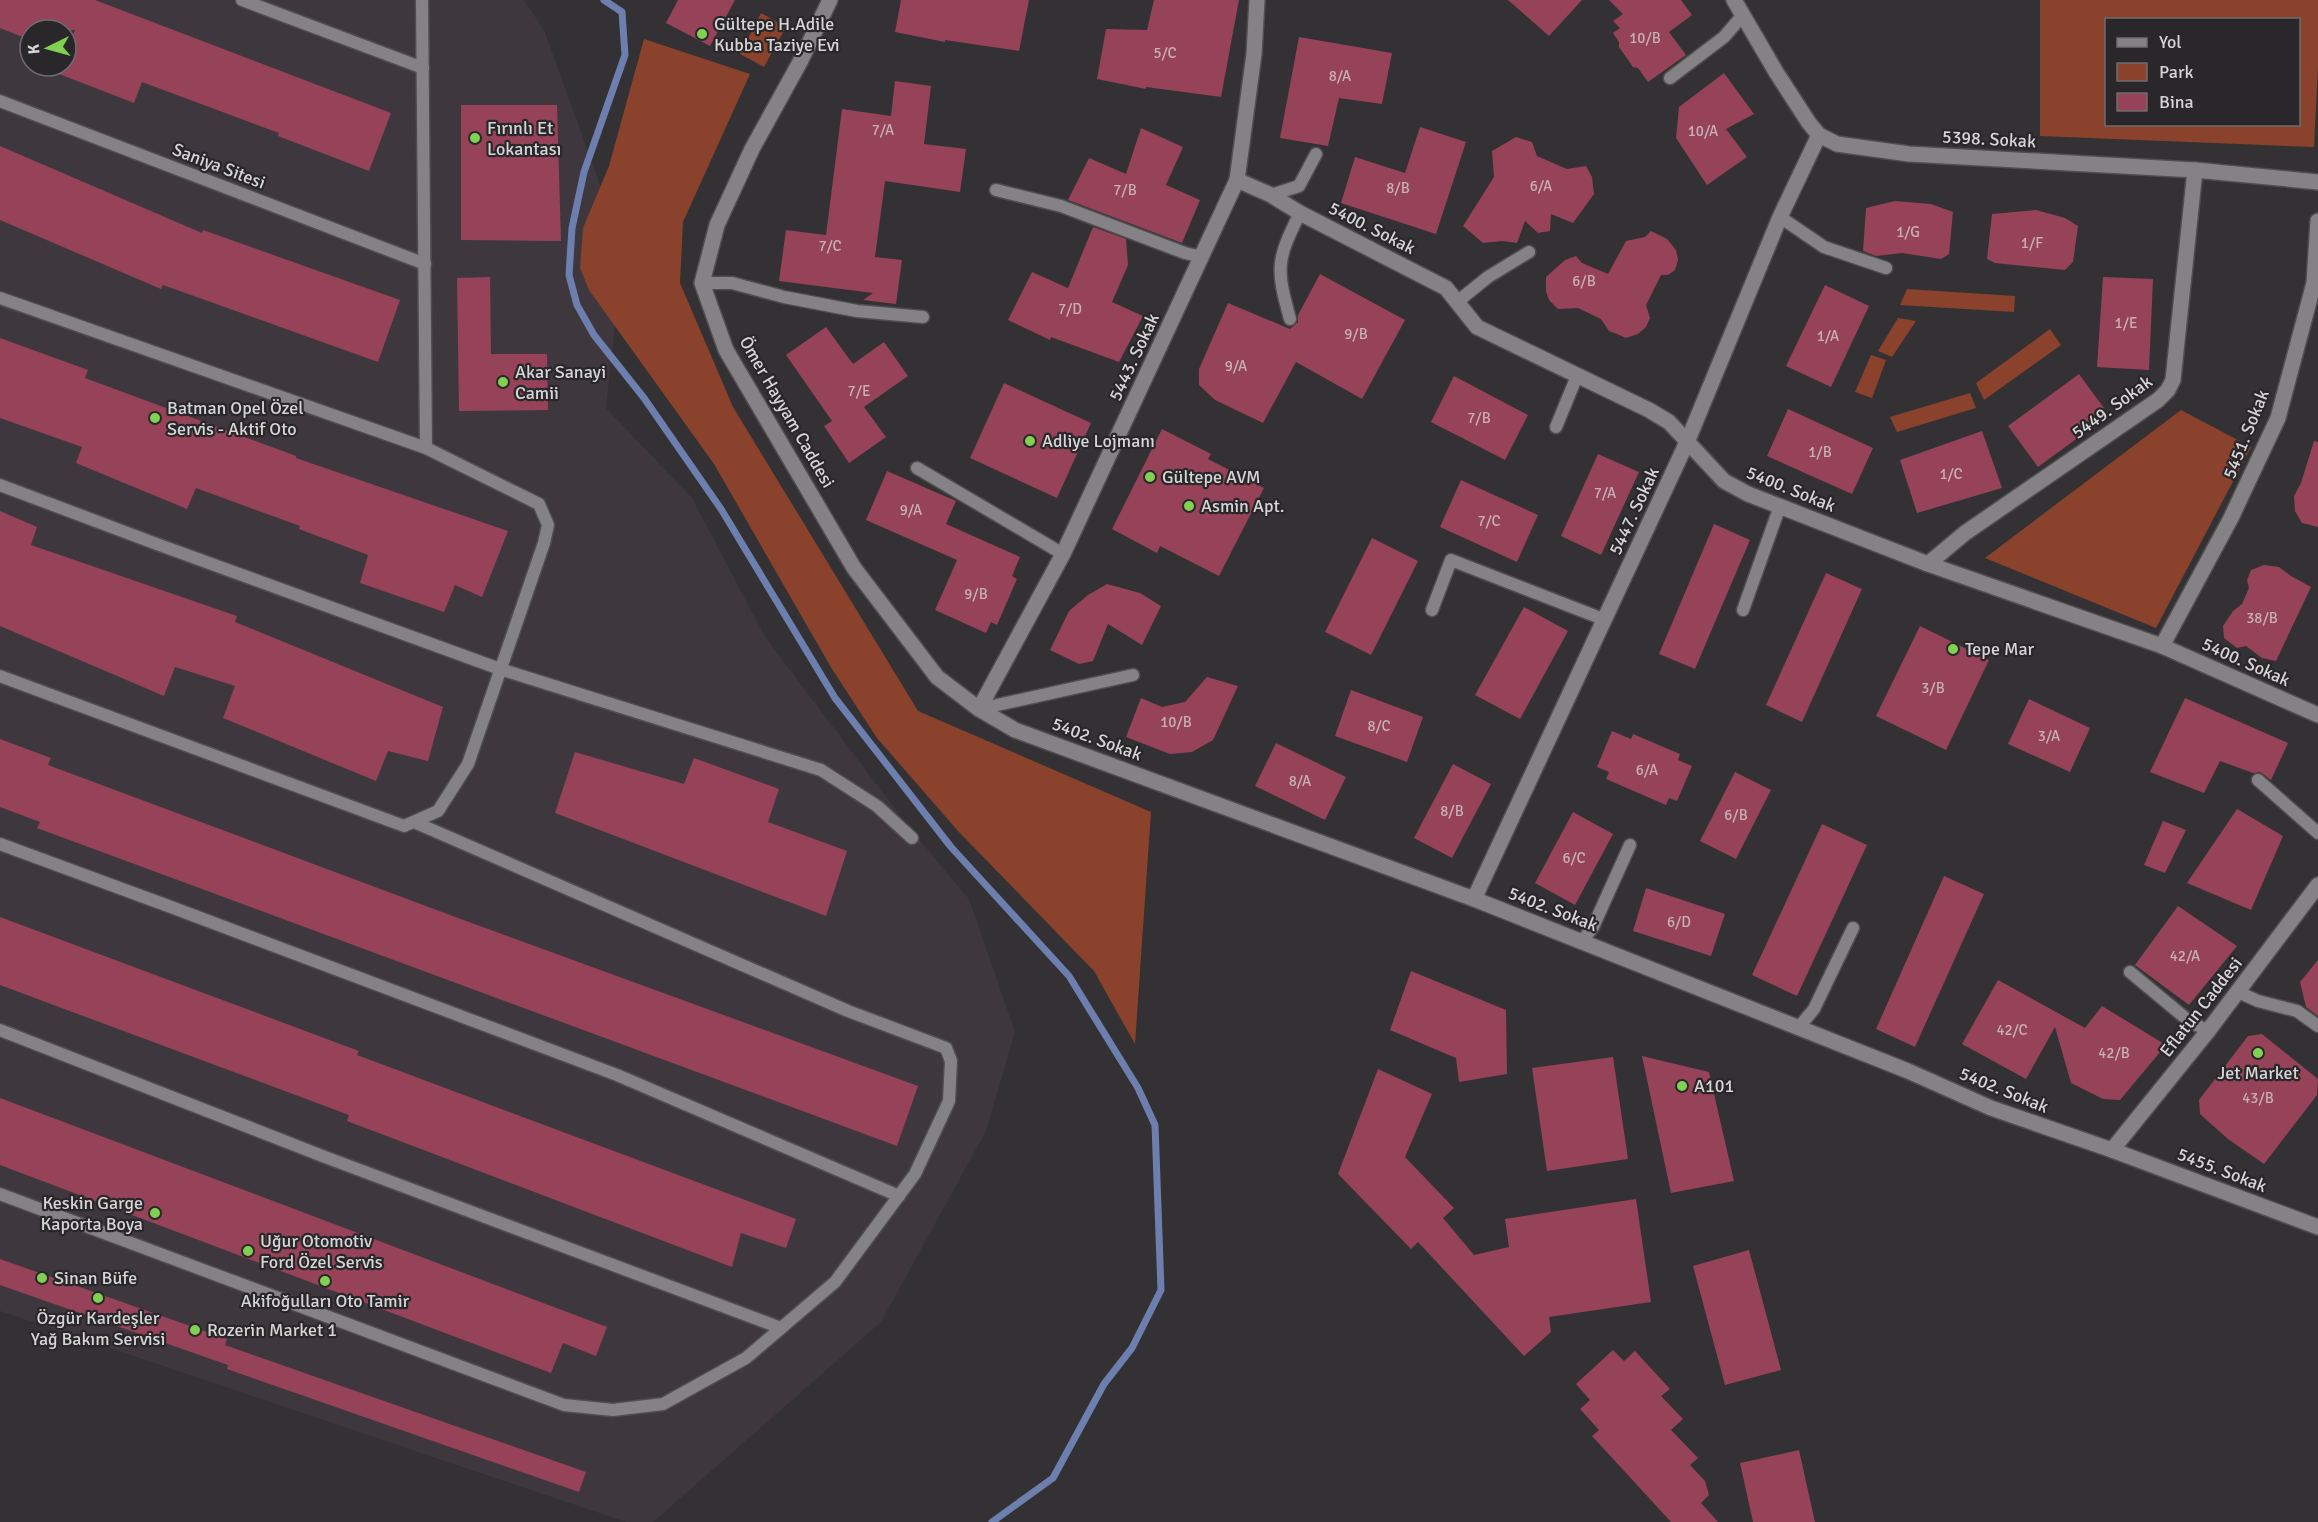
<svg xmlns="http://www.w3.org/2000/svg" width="2318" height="1522" font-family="Signika,sans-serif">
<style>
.built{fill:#3f373e;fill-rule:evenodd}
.green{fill:#8b422c;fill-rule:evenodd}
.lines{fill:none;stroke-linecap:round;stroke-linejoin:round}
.stream{stroke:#6d7faf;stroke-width:7}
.building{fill:#964259}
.lane-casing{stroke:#4f4e4f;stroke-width:15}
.street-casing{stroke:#4f4e4f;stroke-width:18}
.secondary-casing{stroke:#4f4e4f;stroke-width:18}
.lane{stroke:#858285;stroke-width:12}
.street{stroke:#858285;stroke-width:15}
.secondary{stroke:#858285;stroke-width:15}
.poi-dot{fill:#80d051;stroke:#292729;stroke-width:2}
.labels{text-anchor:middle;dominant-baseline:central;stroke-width:4.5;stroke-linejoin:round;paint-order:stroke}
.number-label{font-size:15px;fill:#c6b0b7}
.poi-label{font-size:18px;fill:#d6d5d6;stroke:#292729;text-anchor:start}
.street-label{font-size:18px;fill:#d6d5d6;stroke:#292729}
</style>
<rect width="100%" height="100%" fill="#333133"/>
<path class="built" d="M 0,0 L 524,0 L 544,30 L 623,248 L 606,408 L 692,498 L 765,637 L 908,826 L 969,899 L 1015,1032 L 986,1131 L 881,1322 L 653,1522 L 626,1522 L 0,1311 ZM 30,30 L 66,30 L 66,66 L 30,66 Z"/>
<g class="green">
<path d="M 2040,0 L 2318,0 L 2318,66 L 2314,147 L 2040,136 ZM 2106,20 L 2298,20 L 2298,124 L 2106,124 Z"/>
<polygon points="761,13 786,27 764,67 740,54"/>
<polygon points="644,39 750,74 683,222 680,283 733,407 918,711 1151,812 1135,1044 1094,971 958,831 877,738 832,669 714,464 589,290 580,268 583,228 609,166"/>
<polygon points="1907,289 2015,296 2014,312 1900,305"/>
<polygon points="1898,318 1916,321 1892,357 1878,351"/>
<polygon points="2050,329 2061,345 1984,400 1976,383"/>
<polygon points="1871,355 1886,360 1872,398 1855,392"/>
<polygon points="1970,393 1976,408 1897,432 1890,417"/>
<polygon points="2181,410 2251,447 2156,628 1985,558"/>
</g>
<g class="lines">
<polyline class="stream" points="604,0 622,12 625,55 584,172 572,228 569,275 577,305 594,335 644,398 721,509 835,698 951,847 1069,976 1138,1088 1155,1125 1161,1290 1132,1348 1104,1384 1053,1478 992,1522"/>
</g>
<g class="building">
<polygon points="0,0 95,0 391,113 369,171 278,136 279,133 142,82 134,103 59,74 62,66 66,66 66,54 75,30 30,30 30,40 0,28"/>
<polygon points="678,0 735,0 710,46 666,23"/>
<polygon points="901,0 1029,0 1019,51 945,40 945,42 895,32"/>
<polygon points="1154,0 1239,0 1221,97 1146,87 1146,89 1097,79 1106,29 1147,30"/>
<polygon points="1508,0 1582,0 1549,36"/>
<polygon points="1609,0 1681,0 1692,15 1669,32 1686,55 1648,82 1638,68 1633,67 1619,47 1619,42 1613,33 1620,28 1613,21 1623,14"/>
<polygon points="1299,37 1392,53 1382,104 1339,98 1328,146 1280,138"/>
<polygon points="1724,73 1754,114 1726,129 1747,157 1707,185 1676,138 1679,107"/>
<polygon points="895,81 931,86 924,144 966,149 960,192 885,181 875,257 902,260 896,304 863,300 873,293 779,281 786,230 826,235 842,109 891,116"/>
<polygon points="461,105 557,105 561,241 461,240"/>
<polygon points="1420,127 1466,142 1436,234 1341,203 1355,157 1405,173"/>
<polygon points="1141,128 1183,147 1166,185 1200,200 1182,243 1068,200 1089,158 1126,174"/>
<polygon points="1516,137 1532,142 1537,156 1567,169 1586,166 1592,177 1594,194 1573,223 1551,214 1550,231 1538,233 1525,221 1517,243 1502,241 1483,243 1463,226 1494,177 1492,151"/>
<polygon points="0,146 202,233 203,230 400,300 378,362 163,285 161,289 0,220"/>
<polygon points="1895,201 1931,204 1953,212 1949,254 1941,259 1902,253 1876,256 1863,251 1866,208"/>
<polygon points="2036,210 2065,218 2078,226 2073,262 2065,270 1995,263 1987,259 1992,214"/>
<polygon points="1093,227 1126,239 1128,265 1112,302 1143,316 1119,362 1051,337 1050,340 1008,320 1032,272 1068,288"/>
<polygon points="1651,231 1667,239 1676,250 1678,260 1675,270 1668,275 1661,275 1646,305 1650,318 1646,327 1638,334 1626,338 1617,334 1609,331 1601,319 1578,308 1558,309 1549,300 1546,291 1546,277 1565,260 1576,256 1582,263 1608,274 1626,241 1645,237"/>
<polygon points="1320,274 1405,320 1362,399 1296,362 1263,423 1215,400 1199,385 1199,369 1228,303 1290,329 1298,322 1298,315"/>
<polygon points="490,277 491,354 547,354 548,410 459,411 457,278"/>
<polygon points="2103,277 2153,279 2149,370 2097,367"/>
<polygon points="1825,285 1869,306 1831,387 1786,366"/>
<polygon points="826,327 853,364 884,342 908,376 864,407 886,437 849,463 824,426 832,421 786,355"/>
<polygon points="0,338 88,370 85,378 296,456 296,458 508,531 482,597 455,585 444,612 360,583 368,555 299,529 300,526 196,488 187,509 76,463 82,447 0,418"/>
<polygon points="2079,374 2109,415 2038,467 2008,426"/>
<polygon points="1454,376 1528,415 1505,460 1431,422"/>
<polygon points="1004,383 1091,423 1057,498 970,458"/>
<polygon points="1788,409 1873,448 1852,494 1767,456"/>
<polygon points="1162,429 1211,454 1208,459 1264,488 1219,576 1160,546 1157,553 1112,529"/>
<polygon points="1982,431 2002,488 1917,513 1900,460"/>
<polygon points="2314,441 2318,442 2318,527 2302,523 2295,511 2294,496 2301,483"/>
<polygon points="1598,454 1639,472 1601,555 1561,536"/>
<polygon points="887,471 956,501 946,524 1020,557 1012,576 1017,579 997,625 991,622 986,633 935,610 957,560 866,520"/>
<polygon points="1461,480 1538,515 1517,562 1440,527"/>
<polygon points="0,511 37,527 31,545 237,616 235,622 443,707 428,761 388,751 376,781 223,718 235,686 175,667 164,696 0,626"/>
<polygon points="1714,524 1750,540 1695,669 1659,654"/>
<polygon points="1372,538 1418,561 1371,655 1325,632"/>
<polygon points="2264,565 2279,567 2291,576 2311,587 2276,661 2262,658 2246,646 2237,648 2224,638 2223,626 2233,611 2242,604 2249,588 2247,580 2251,570"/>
<polygon points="1826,573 1862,589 1802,722 1766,705"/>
<polygon points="1107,584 1140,593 1161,606 1142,645 1108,624 1093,661 1079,664 1050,650 1069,611 1088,595"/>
<polygon points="1524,607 1568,631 1520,719 1475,695"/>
<polygon points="1920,626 1989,660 1946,750 1876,716"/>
<polygon points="1207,677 1238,686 1213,740 1192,752 1170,754 1126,737 1141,698 1162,707 1185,702"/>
<polygon points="1351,690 1423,717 1407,762 1335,736"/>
<polygon points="2185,698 2288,743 2271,780 2260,772 2253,773 2220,761 2204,793 2150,772"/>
<polygon points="2029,699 2090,728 2070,772 2008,744"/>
<polygon points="1612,731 1631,739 1633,734 1680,754 1678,760 1692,766 1677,801 1669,798 1666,805 1606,779 1609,772 1597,767"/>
<polygon points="0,739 51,758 48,765 458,918 918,1086 897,1146 37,828 40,822 0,807"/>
<polygon points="1276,743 1346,777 1325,820 1255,786"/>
<polygon points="575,752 684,784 694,758 779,789 768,822 847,851 826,916 555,813"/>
<polygon points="1453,764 1491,784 1452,858 1414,838"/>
<polygon points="1735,772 1771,790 1736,859 1700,841"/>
<polygon points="2237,809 2283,836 2251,910 2187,883"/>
<polygon points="1573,812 1613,834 1575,905 1535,883"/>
<polygon points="2163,821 2186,830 2165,873 2144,865"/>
<polygon points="1822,824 1867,845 1797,996 1752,975"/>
<polygon points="1944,876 1984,894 1915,1047 1876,1029"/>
<polygon points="1646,888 1725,914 1711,956 1633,931"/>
<polygon points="2178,906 2237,946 2189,1005 2135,965"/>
<polygon points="0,917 359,1051 357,1055 796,1219 786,1248 741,1233 732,1267 347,1121 349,1115 0,985"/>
<polygon points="2318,960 2318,1016 2306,1007 2300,982"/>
<polygon points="1411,971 1506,1010 1507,1074 1459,1082 1456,1058 1390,1030"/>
<polygon points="1998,980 2085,1028 2102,1006 2166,1045 2120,1100 2103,1099 2071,1083 2055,1027 2026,1079 1962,1044"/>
<polygon points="2262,1034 2318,1079 2317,1095 2264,1164 2228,1139 2200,1114 2199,1100 2248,1036"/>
<polygon points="1642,1056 1709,1072 1734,1181 1671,1193"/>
<polygon points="1613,1057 1628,1159 1547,1171 1532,1068"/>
<polygon points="1378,1069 1432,1094 1405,1157 1454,1208 1443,1218 1474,1255 1509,1247 1505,1219 1636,1199 1651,1302 1549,1317 1551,1332 1524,1356 1418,1242 1411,1249 1338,1174"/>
<polygon points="0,1098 607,1327 596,1356 563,1343 551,1373 0,1165"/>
<polygon points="1749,1250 1781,1370 1725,1385 1693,1266"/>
<polygon points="0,1259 227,1339 225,1345 586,1472 579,1492 227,1369 228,1365 0,1285"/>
<polygon points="1613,1350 1624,1361 1635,1351 1670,1389 1661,1396 1683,1419 1671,1430 1698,1458 1690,1465 1705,1481 1709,1495 1701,1503 1718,1522 1671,1522 1592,1436 1599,1430 1580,1409 1590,1400 1576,1384"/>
<polygon points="1799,1450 1815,1522 1753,1522 1740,1463"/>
</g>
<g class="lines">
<defs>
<g id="lane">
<polyline points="242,0 423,68"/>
<polyline points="422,0 426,448"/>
<polyline points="1670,78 1724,37 1743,15"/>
<polyline points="0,101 425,264"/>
<polyline points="996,190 1061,206 1185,253 1202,257"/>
<polyline points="1271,195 1299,186 1316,154"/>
<polyline points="1780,217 1824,247 1886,268"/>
<polyline points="702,283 732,283 784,297 857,311 923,317"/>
<polyline points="0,298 426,448 539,504 548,525 544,543 468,764 438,811 404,826 0,676"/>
<polyline points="1457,302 1488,277 1529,252"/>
<path d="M 1290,319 C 1276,268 1276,261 1300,213"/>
<polyline points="1556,427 1577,376"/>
<polyline points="917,468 1063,554"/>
<polyline points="0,485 154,543 500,669 821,770 877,806 912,838"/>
<polyline points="1432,610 1451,560 1603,619"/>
<polyline points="1743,610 1780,506"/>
<polyline points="979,709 1133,675"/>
<polyline points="2258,780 2318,833"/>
<polyline points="0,844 171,907 617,1075 899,1196"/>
<polyline points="1582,941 1593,927 1630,845"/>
<polyline points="2130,972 2189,1021 2208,1031"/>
<polyline points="2238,992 2258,1001 2297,1011 2318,1026"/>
<polyline points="1799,1027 1814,1009 1853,928"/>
<polyline points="0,1030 325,1157 781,1328"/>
<polyline points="0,1194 564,1405 613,1410 663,1404 746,1358 835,1282 915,1174 949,1101 951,1061 946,1048 848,1011 414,822"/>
</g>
<g id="street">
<polyline points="1734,0 1776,72 1809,123 1819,135 1837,144 1909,154 2195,170 2318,182"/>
<polyline points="1237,180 1271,195 1300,213 1446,288 1477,327 1649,410 1669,422 1724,481 1748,494 1928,564 2162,646 2318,715"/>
<polyline points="1928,564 1965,533 2158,400 2168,390 2173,380 2195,170"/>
<polyline points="2162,646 2231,518 2278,418 2314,283 2318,221"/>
<polyline points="979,709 1063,554 1237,180 1254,54 1257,0"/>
<polyline points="1474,899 1688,440 1780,217 1819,135"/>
<polyline points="2112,1150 2318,1227"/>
</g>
<polyline id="secondary" points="830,0 800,62 752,149 717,225 702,283 726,350 854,568 937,677 979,709 1015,730 1474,899 1908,1071 1991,1108 2112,1150 2208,1031 2318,885"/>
</defs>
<use href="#lane" class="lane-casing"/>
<use href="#street" class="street-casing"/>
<use href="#secondary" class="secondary-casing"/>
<use href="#lane" class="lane"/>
<use href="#street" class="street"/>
<use href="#secondary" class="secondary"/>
</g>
<g class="poi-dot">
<circle cx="702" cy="34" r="6"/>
<circle cx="475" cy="138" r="6"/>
<circle cx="503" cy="382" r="6"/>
<circle cx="155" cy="418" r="6"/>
<circle cx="1030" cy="441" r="6"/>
<circle cx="1150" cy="477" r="6"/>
<circle cx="1189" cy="506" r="6"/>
<circle cx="1953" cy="649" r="6"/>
<circle cx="2258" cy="1053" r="6"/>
<circle cx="1682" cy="1086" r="6"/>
<circle cx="155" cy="1213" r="6"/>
<circle cx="248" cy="1251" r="6"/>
<circle cx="42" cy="1278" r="6"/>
<circle cx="325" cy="1281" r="6"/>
<circle cx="98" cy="1298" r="6"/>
<circle cx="195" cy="1330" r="6"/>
</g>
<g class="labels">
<g class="number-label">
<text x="1645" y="38">10/B</text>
<text x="1165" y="53">5/C</text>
<text x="1340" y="76">8/A</text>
<text x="883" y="130">7/A</text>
<text x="1703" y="131">10/A</text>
<text x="1541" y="186">6/A</text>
<text x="1398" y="188">8/B</text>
<text x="1125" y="190">7/B</text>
<text x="1908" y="232">1/G</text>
<text x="2032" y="243">1/F</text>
<text x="830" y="246">7/C</text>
<text x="1584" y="281">6/B</text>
<text x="1070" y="309">7/D</text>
<text x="2126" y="323">1/E</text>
<text x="1356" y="334">9/B</text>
<text x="1828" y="336">1/A</text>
<text x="1236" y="366">9/A</text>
<text x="859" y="391">7/E</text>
<text x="1479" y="418">7/B</text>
<text x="1820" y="452">1/B</text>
<text x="1951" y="474">1/C</text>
<text x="1605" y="493">7/A</text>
<text x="911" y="510">9/A</text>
<text x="1489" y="521">7/C</text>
<text x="976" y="594">9/B</text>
<text x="2262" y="618">38/B</text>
<text x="1933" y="688">3/B</text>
<text x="1176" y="722">10/B</text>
<text x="1379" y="726">8/C</text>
<text x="2049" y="736">3/A</text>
<text x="1647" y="770">6/A</text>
<text x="1300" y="781">8/A</text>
<text x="1452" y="811">8/B</text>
<text x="1736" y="815">6/B</text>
<text x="1574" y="858">6/C</text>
<text x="1679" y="922">6/D</text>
<text x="2185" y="956">42/A</text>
<text x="2012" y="1030">42/C</text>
<text x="2114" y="1053">42/B</text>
<text x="2258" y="1098">43/B</text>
</g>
<g class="poi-label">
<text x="714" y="24">Gültepe H.Adile<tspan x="714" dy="21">Kubba Taziye Evi</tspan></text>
<text x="487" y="128">Fırınlı Et<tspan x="487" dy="21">Lokantası</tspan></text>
<text x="515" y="372">Akar Sanayi<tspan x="515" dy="21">Camii</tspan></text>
<text x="167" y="408">Batman Opel Özel<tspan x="167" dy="21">Servis - Aktif Oto</tspan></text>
<text x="1042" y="441">Adliye Lojmanı</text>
<text x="1162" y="477">Gültepe AVM</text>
<text x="1201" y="506">Asmin Apt.</text>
<text x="1965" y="649">Tepe Mar</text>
<text x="2258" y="1073" text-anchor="middle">Jet Market</text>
<text x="1694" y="1086">A101</text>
<text x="143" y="1203" text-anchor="end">Keskin Garge<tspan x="143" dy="21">Kaporta Boya</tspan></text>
<text x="260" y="1241">Uğur Otomotiv<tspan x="260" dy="21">Ford Özel Servis</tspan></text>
<text x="54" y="1278">Sinan Büfe</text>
<text x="325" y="1301" text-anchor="middle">Akifoğulları Oto Tamir</text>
<text x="98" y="1318" text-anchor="middle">Özgür Kardeşler<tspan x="98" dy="21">Yağ Bakım Servisi</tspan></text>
<text x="207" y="1330">Rozerin Market 1</text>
</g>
<g class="street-label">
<text transform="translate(1989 139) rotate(3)">5398. Sokak</text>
<text transform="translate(219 166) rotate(21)">Saniya Sitesi</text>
<text transform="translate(1372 228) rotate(27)">5400. Sokak</text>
<text transform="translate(1134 357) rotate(-65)">5443. Sokak</text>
<text transform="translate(2112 407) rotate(-36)">5449. Sokak</text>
<text transform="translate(787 412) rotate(60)">Ömer Hayyam Caddesi</text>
<text transform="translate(2246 434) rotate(-68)">5451. Sokak</text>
<text transform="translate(1791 489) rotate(22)">5400. Sokak</text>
<text transform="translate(1634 511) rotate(-65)">5447. Sokak</text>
<text transform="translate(2246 662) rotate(24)">5400. Sokak</text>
<text transform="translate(1097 739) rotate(20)">5402. Sokak</text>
<text transform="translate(1553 909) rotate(21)">5402. Sokak</text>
<text transform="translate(2201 1007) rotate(-52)">Eflatun Caddesi</text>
<text transform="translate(2004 1090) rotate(22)">5402. Sokak</text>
<text transform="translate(2222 1170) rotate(21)">5455. Sokak</text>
</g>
</g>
<rect x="2105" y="18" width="195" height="108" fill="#292729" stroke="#6e6d6e" stroke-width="1.5"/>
<rect x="2117" y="38" width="30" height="9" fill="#858285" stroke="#6e6d6e" stroke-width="1.5"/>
<text x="2159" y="48" font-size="18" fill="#d6d5d6">Yol</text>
<rect x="2117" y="63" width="30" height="18" fill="#8b422c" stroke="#6e6d6e" stroke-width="1.5"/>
<text x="2159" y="78" font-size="18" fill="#d6d5d6">Park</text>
<rect x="2117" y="93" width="30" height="18" fill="#964259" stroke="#6e6d6e" stroke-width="1.5"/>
<text x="2159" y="108" font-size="18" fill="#d6d5d6">Bina</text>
<g transform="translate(48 48) rotate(265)"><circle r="28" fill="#292729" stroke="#6e6d6e" stroke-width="1.5"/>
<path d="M0-4.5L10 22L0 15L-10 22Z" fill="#80d051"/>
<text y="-9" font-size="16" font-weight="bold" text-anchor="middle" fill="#d6d5d6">K</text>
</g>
</svg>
